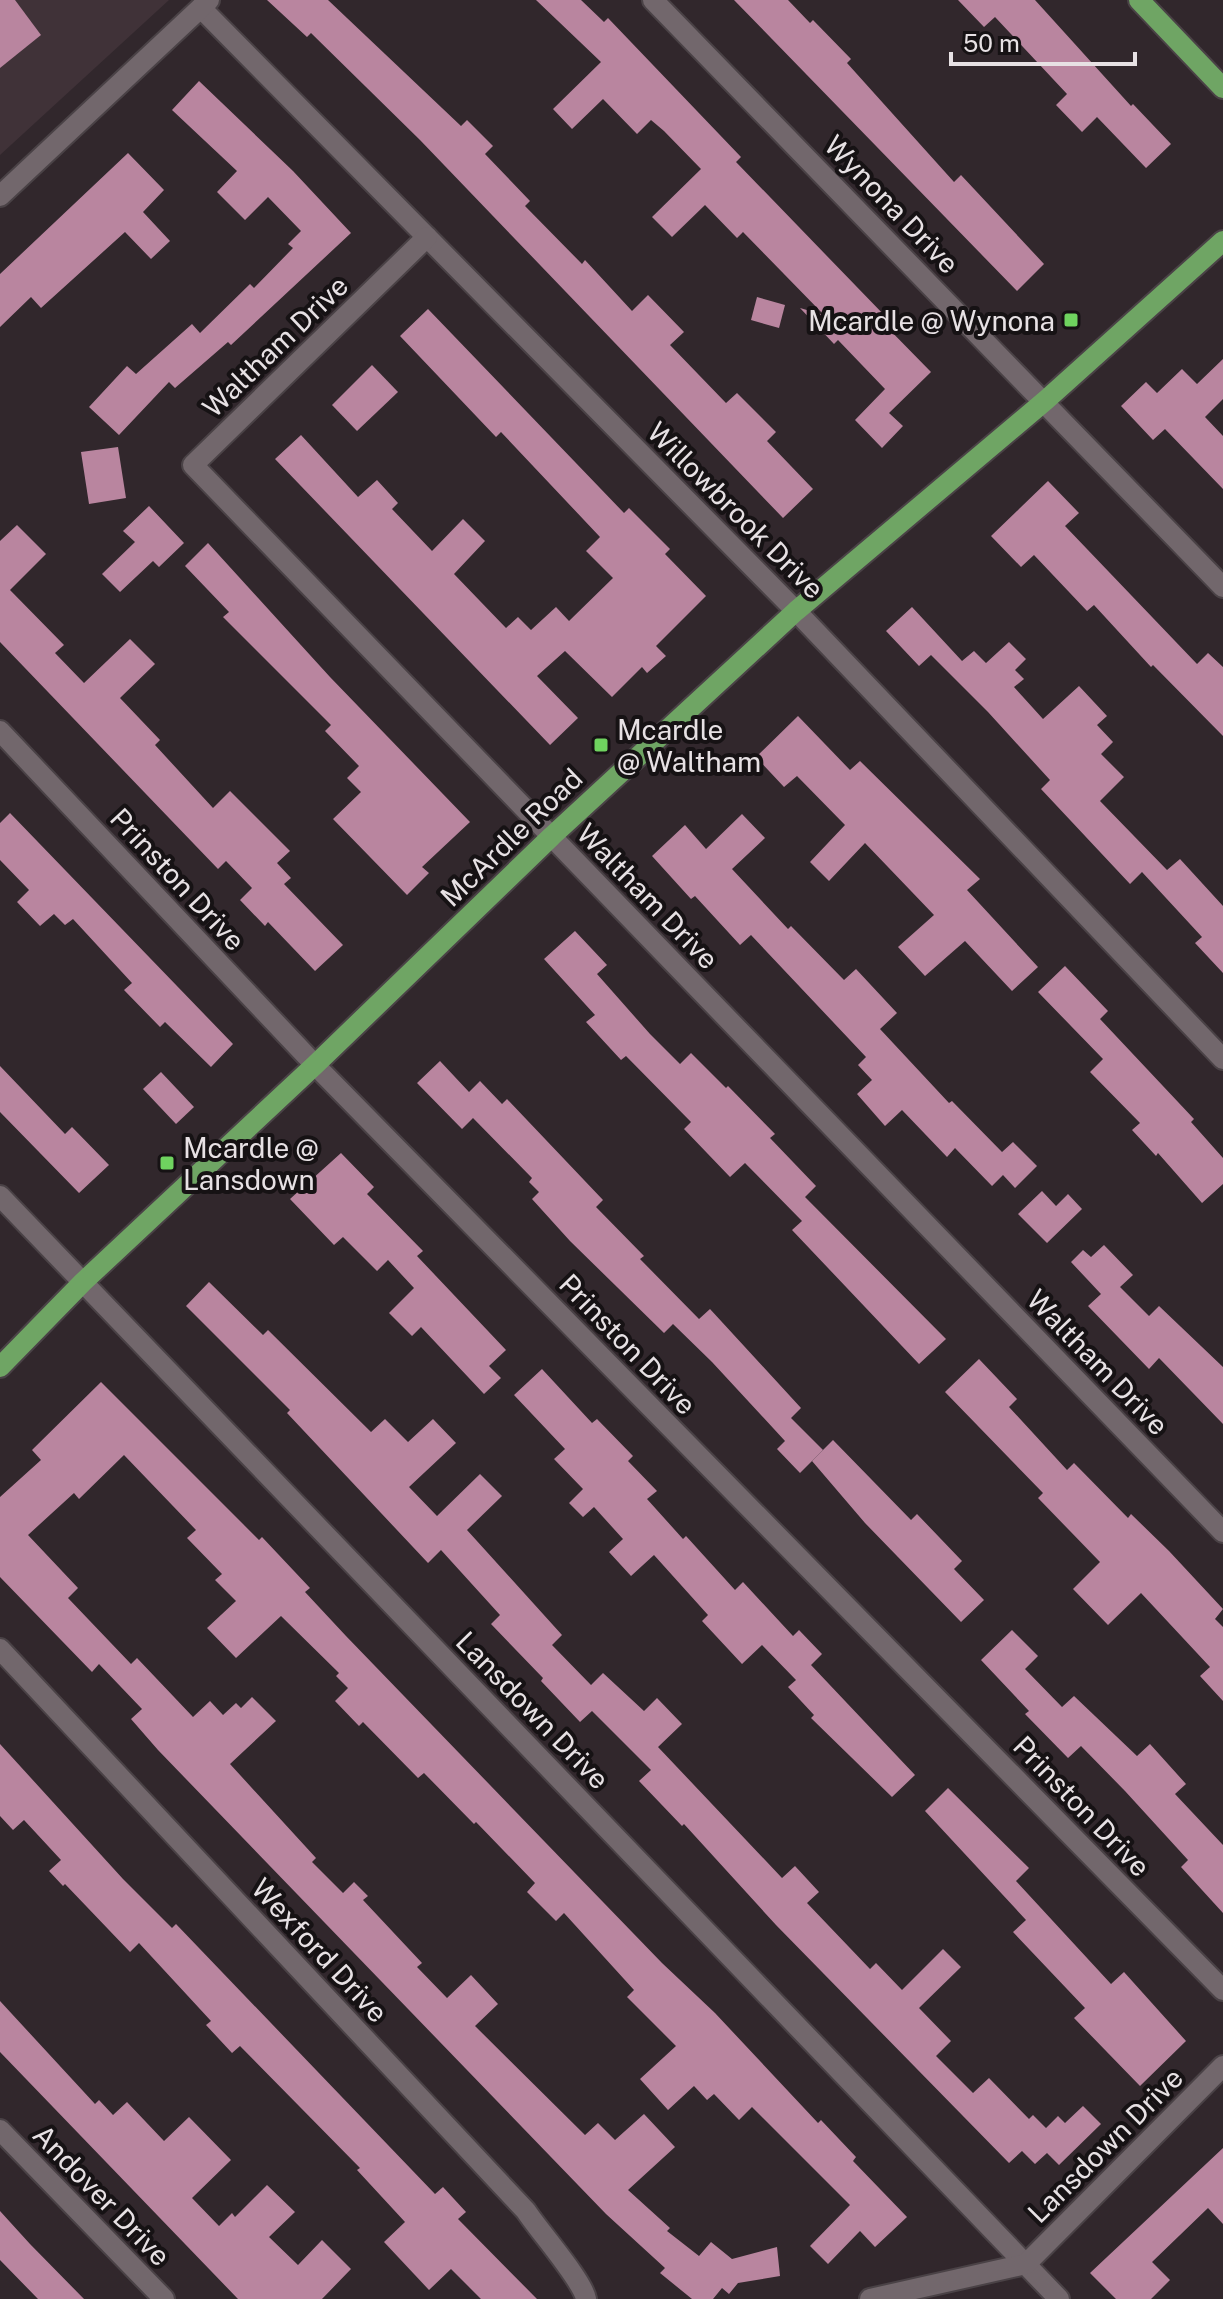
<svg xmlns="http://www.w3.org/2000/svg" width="1223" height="2299" font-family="'Public Sans',sans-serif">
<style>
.built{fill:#403238}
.building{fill:#b9859f}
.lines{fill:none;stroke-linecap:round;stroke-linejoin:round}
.minor-casing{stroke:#4a4246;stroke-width:24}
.major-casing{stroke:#4a4246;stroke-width:24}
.minor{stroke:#72676c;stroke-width:20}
.major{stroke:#6fa564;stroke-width:20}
.poi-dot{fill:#6fd35f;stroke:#161214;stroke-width:3}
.labels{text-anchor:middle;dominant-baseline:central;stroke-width:8;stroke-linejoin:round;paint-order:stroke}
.street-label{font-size:28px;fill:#e7e1e4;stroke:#161214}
.poi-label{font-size:28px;fill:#e7e1e4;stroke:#161214;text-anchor:start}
</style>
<rect width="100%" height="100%" fill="#31272c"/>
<polygon class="built" points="0,0 169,0 0,155"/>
<g class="building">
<polygon points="0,0 15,0 41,35 0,68"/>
<polygon points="267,0 328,0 461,126 467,120 493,146 485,154 530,201 525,206 582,264 585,260 632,311 648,295 684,332 670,345 726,403 737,393 776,432 767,441 813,489 783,518 420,140 311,33 307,37"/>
<polygon points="536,0 581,0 604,22 608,18 741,157 736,162 886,317 881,321 931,372 889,413 903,426 882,448 855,420 885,389 838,340 834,344 800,308 824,315 743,232 737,238 705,205 672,237 652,217 701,169 664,131 651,120 637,134 603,99 572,129 553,109 601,62"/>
<polygon points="734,0 788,0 810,23 813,20 851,59 847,63 954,182 961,175 1044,264 1017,291"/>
<polygon points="958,0 1035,0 1131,106 1133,104 1171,144 1146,168 1097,117 1082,132 1056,105 1067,94 995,17 984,27"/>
<polygon points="199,81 293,171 351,233 231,345 228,342 175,388 169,382 119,435 89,407 127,366 136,374 192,324 200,333 250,284 254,288 293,248 288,244 301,231 268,197 245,220 217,192 237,171 172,110"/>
<polygon points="128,153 164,190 143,212 170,241 151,259 125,232 41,308 31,297 0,327 0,274"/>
<polygon points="757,297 785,305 779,328 751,320"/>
<polygon points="428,309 624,513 629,508 670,549 665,554 706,596 656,646 666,656 647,673 642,667 612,697 565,651 537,676 578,718 550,745 275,459 301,435 358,497 377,480 398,503 392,509 432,551 463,519 485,541 454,574 506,628 518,617 531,630 556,607 569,621 613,578 586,551 600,537 501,432 496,437 400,336"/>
<polygon points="1223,359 1223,399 1205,417 1223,436 1223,489 1165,429 1153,440 1121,406 1146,382 1157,393 1182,369 1197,384"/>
<polygon points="372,365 398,392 357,431 332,405"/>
<polygon points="118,447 126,498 89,504 81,452"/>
<polygon points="1048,481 1079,513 1065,526 1197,664 1208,653 1223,667 1223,736 1153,665 1151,667 1094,605 1087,611 1034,555 1021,567 991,536"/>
<polygon points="149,506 184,543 159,567 153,561 120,592 102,574 135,542 123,531"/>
<polygon points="17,525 46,554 10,590 64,645 55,653 84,683 130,639 155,664 120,698 160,740 155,745 213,808 230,791 290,851 277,863 291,878 284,884 343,945 315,971 268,922 265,926 240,900 252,888 226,861 218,869 0,642 0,541"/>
<polygon points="208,543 330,677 470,822 422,867 429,873 407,895 333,819 361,792 347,778 359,766 325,731 331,725 223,617 229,612 185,566"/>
<polygon points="912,607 962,661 974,651 986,663 1009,642 1026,659 1015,670 1024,679 1014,687 1043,719 1079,686 1107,716 1097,725 1113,742 1101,754 1124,777 1100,801 1167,870 1180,859 1223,906 1223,973 1195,943 1202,937 1142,872 1130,884 1041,789 1050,780 988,712 931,655 919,666 886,631"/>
<polygon points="798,716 850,770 860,761 980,879 967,890 1038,967 1012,991 965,941 925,976 898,947 934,915 865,843 829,881 810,862 845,825 797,776 784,787 756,757"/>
<polygon points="10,813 233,1044 211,1067 165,1022 160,1027 124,990 132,983 73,919 65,925 54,914 40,926 17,902 29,890 0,860 0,823"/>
<polygon points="742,814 765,838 732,869 788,929 791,926 844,980 856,969 897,1013 880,1029 949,1103 952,1101 1002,1152 1013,1142 1037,1166 1015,1188 1003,1175 992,1186 955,1148 947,1157 902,1110 885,1126 857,1094 872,1080 858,1065 866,1057 751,935 740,945 695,896 691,899 652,856 685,825 706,849"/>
<polygon points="575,931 607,965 597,974 650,1034 680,1064 691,1053 726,1088 728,1086 775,1134 770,1138 816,1186 805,1197 946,1339 919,1364 792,1230 802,1221 745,1163 730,1177 684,1129 691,1122 626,1056 621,1060 586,1022 595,1015 544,959"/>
<polygon points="1065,966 1108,1011 1100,1019 1194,1119 1191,1122 1223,1158 1223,1184 1202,1203 1158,1153 1156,1156 1132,1130 1140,1123 1090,1072 1103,1059 1038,992"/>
<polygon points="440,1061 469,1092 480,1081 502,1104 507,1099 603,1200 596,1207 644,1256 640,1259 699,1319 710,1309 801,1408 791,1418 823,1450 800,1473 777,1449 785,1441 712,1362 673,1324 664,1333 570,1241 532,1199 539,1192 529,1182 532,1178 473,1118 462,1129 417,1083"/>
<polygon points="0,1066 65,1134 72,1127 109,1165 79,1193 0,1112"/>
<polygon points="161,1072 194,1107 176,1124 143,1089"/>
<polygon points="341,1153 374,1187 367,1194 423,1251 417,1256 506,1350 489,1366 501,1378 484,1394 421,1327 412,1336 389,1313 414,1288 388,1260 377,1271 343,1237 334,1245 290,1199"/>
<polygon points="1042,1191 1056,1206 1068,1194 1082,1209 1047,1243 1018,1214"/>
<polygon points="1104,1245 1133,1275 1120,1287 1149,1316 1159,1306 1223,1367 1223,1424 1159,1358 1149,1369 1088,1306 1101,1294 1071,1262 1083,1250 1091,1257"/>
<polygon points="209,1282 263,1335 268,1330 371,1432 385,1419 408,1442 433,1419 456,1443 409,1487 437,1516 480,1474 502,1496 467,1530 562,1635 552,1645 591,1685 603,1673 644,1711 657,1698 682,1724 658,1747 782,1878 795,1866 819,1892 807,1903 870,1969 876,1963 902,1990 943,1949 961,1967 919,2008 951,2041 936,2056 973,2093 989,2078 1029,2119 1033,2115 1046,2128 1058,2116 1065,2123 1083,2106 1101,2124 1059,2165 1047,2153 1035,2164 1022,2151 1009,2163 776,1925 684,1824 682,1826 639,1781 651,1770 592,1711 580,1722 541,1681 543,1678 491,1624 500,1615 441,1550 428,1563 287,1413 290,1410 186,1306"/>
<polygon points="979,1359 1017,1399 1009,1407 1067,1470 1074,1463 1128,1518 1131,1514 1169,1551 1223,1609 1215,1619 1223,1627 1223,1701 1200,1676 1210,1667 1141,1593 1108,1625 1073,1589 1100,1562 1038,1498 1043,1493 945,1392"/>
<polygon points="542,1369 592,1423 597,1419 633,1456 628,1461 657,1491 647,1499 683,1539 686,1536 735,1590 743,1582 793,1636 799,1630 822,1654 811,1665 915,1775 892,1797 811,1718 814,1715 788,1687 796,1680 762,1645 742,1664 702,1621 708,1615 654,1555 631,1576 609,1552 623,1539 594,1507 583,1517 569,1503 583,1489 554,1459 565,1449 514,1395"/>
<polygon points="101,1382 259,1540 262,1537 310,1588 305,1592 346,1636 662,1963 715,2013 818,2123 821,2120 856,2157 853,2161 907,2217 875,2247 860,2231 828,2264 810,2246 850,2205 752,2107 739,2120 714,2094 707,2100 694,2086 668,2110 640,2079 676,2046 627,1997 634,1990 564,1913 556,1921 527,1892 535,1883 476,1822 474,1824 424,1773 418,1778 363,1722 359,1726 335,1701 348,1688 336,1676 339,1673 281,1616 236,1658 207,1628 236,1601 215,1580 222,1574 187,1538 196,1530 124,1455 79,1499 74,1493 28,1535 78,1588 68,1598 131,1664 137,1658 193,1717 210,1701 223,1715 236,1703 241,1708 252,1697 276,1721 230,1764 316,1858 312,1862 343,1893 354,1882 368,1896 363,1900 422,1963 417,1967 447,1998 471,1975 498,2004 475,2026 585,2135 598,2123 615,2140 644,2114 675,2147 628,2190 670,2228 667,2231 699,2256 711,2242 732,2259 777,2247 780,2276 738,2283 729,2294 722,2288 713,2299 692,2299 660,2273 665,2268 606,2214 158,1750 131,1719 142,1709 99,1664 92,1672 0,1577 0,1497 41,1460 32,1450"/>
<polygon points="833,1440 911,1520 917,1514 962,1561 954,1569 984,1600 961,1622 865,1523 812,1461"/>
<polygon points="1012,1630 1038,1656 1025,1669 1062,1707 1074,1696 1137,1756 1150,1744 1186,1784 1175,1794 1223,1845 1223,1913 1181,1867 1188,1860 1125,1791 1081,1746 1068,1758 1025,1714 1029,1711 981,1660"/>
<polygon points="0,1744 123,1879 172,1928 176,1924 435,2194 443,2187 466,2212 458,2219 537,2299 481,2299 451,2269 429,2290 384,2242 405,2222 357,2170 360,2168 240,2046 232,2053 206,2025 211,2021 139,1943 130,1952 65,1884 63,1886 49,1871 61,1860 24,1820 13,1830 0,1816"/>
<polygon points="948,1788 1029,1868 1016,1881 1111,1984 1124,1972 1186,2041 1140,2086 1074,2018 1085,2008 1013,1932 1026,1920 925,1811"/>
<polygon points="0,2001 95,2104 99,2100 113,2115 127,2102 164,2141 189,2117 231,2160 192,2198 219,2226 232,2213 235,2217 267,2185 295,2212 269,2237 298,2265 322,2240 351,2269 322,2299 238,2299 0,2052"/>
<polygon points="1223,2148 1223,2224 1208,2208 1152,2262 1170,2280 1151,2299 1116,2299 1090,2273"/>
<polygon points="0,2211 30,2244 84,2299 38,2299 0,2260"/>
</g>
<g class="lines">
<defs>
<g id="minor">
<polyline points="653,0 1223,587"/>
<polyline points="201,8 796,611 1223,1059"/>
<polyline points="0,196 209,0"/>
<polyline points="427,237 193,465 1223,1532"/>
<polyline points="0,731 315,1065 1223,1990"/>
<polyline points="0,1196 1059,2299"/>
<path d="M 0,1649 L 526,2211 C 539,2231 583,2281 586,2299"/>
<polyline points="0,2130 164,2299"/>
<polyline points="870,2299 1026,2264 1223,2066"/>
</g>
<g id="major">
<polyline points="1139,0 1223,88"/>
<polyline points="0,1367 83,1282 315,1065 552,836 796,611 1046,400 1223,241"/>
</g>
</defs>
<use href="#minor" class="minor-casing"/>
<use href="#major" class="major-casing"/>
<use href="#minor" class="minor"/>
<use href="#major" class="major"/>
</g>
<g class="poi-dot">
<rect x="1063" y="312" width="16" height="16" rx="4"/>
<rect x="593" y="737" width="16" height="16" rx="4"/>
<rect x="159" y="1155" width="16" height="16" rx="4"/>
</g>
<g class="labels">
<g class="street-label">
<text transform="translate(892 204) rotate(46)">Wynona Drive</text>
<text transform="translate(275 346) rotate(-44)">Waltham Drive</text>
<text transform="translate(736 510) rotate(45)">Willowbrook Drive</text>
<text transform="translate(511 837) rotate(-44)">McArdle Road</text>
<text transform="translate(178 879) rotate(47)">Prinston Drive</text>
<text transform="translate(648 896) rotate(46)">Waltham Drive</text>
<text transform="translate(628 1344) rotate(46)">Prinston Drive</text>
<text transform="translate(1098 1362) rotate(46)">Waltham Drive</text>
<text transform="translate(533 1710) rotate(46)">Lansdown Drive</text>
<text transform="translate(1082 1806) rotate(46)">Prinston Drive</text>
<text transform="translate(320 1950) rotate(47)">Wexford Drive</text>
<text transform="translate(1105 2145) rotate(-45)">Lansdown Drive</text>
<text transform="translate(102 2195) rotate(46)">Andover Drive</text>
</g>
<g class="poi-label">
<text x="1055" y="320" text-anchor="end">Mcardle @ Wynona</text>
<text x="617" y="729">Mcardle<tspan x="617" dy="32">@ Waltham</tspan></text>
<text x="183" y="1147">Mcardle @<tspan x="183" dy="32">Lansdown</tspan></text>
</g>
</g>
<path d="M951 52v12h184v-12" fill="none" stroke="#e7e1e4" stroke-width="4"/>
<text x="963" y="52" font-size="24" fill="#e7e1e4" stroke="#161214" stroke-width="6" paint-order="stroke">50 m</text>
</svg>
